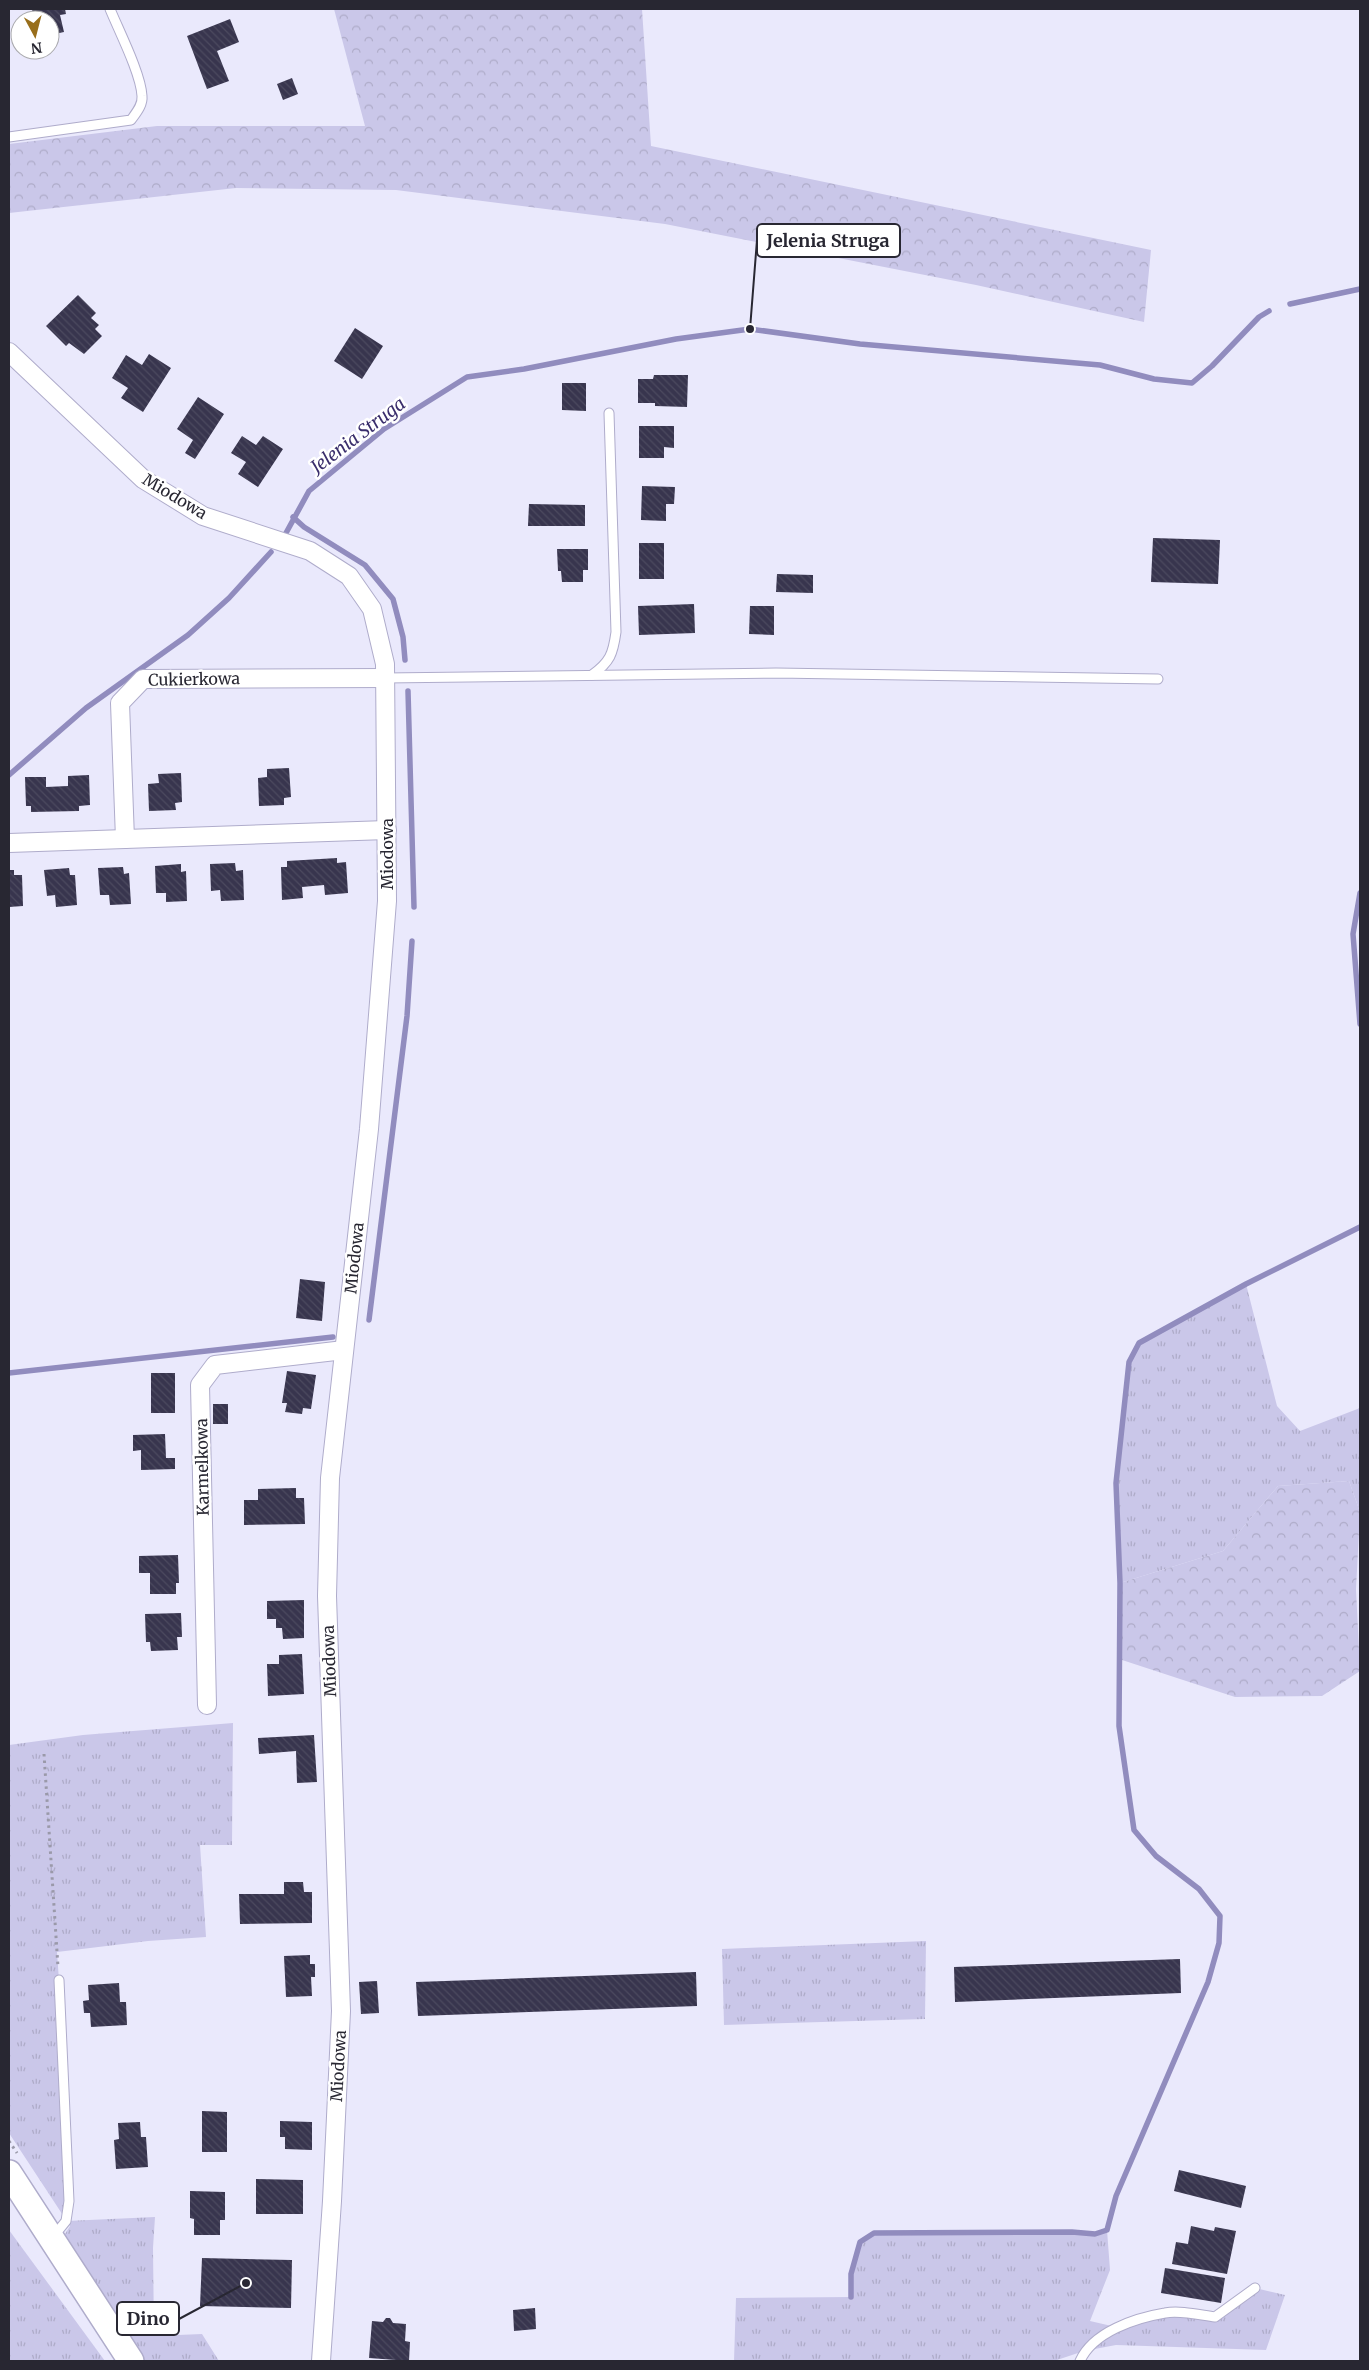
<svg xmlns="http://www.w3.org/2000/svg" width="1369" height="2370" font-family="Merriweather,serif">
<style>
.grass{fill:url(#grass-tufts)}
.forest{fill:url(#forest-crowns)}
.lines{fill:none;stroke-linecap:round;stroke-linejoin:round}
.stream{stroke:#918cbe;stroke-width:5.5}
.building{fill:url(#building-back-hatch)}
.lane-casing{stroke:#afaccb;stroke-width:11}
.street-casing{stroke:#afaccb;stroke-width:20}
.secondary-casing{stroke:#afaccb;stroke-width:28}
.path{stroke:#9a99a9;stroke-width:3;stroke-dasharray:2.5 4;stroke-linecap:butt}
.lane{stroke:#fff;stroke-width:9}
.street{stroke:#fff;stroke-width:18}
.secondary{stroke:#fff;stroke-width:25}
.labels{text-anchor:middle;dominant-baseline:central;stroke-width:5;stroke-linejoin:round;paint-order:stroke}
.street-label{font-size:16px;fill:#282732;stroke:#fff}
.water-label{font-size:18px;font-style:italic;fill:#3a2e6c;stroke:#fff}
.leader{fill:none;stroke:#282732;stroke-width:2}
.callout-dot{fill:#282732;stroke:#fff;stroke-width:2}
.callout{fill:#fff;stroke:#282732;stroke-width:2}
.callout-label{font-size:18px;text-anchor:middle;font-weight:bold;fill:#282732}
</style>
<defs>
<pattern id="grass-tufts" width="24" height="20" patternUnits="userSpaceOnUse" patternTransform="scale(1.25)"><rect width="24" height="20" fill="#cac7e9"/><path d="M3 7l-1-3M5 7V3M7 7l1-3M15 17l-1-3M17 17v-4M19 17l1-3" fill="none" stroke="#aeabc8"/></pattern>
<pattern id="forest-crowns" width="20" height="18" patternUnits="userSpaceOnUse" patternTransform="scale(1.25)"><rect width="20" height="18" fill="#cac7e9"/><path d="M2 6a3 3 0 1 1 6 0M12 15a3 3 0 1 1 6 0" fill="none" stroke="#aeabc8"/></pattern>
<pattern id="building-back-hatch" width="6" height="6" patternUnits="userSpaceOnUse" patternTransform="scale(1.25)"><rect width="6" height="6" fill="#38354e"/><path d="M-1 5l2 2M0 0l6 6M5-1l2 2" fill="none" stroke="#4c4a5f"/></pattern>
</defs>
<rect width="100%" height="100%" fill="#eae9fc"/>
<g class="grass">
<polygon points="1246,1284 1277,1406 1300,1431 1360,1408 1360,1512 1349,1481 1278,1486 1223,1551 1120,1583 1116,1483 1129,1362 1139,1343"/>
<polygon points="233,1723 232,1845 200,1845 206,1937 148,1941 57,1952 63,2039 67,2221 155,2217 153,2248 154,2336 202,2334 219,2361 143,2361 65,2242 65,2234 70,2226 9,2133 9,1745 83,1735"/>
<polygon points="926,1941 925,2019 724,2025 722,1949"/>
<polygon points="9,2230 105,2361 9,2361"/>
<polygon points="1107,2230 1110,2270 1090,2321 1116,2327 1166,2313 1215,2317 1255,2288 1285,2295 1266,2350 1116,2345 1084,2351 1054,2361 734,2361 736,2298 851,2297 851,2274 860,2242 874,2233 1072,2232 1095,2234"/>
</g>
<g class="forest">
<polygon points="334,9 642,9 651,146 1151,250 1144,322 976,285 665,224 396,190 236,188 9,213 9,144 157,126 365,126"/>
<polygon points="1349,1481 1360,1512 1356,1589 1360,1671 1322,1696 1235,1697 1119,1659 1120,1583 1223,1551 1278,1486"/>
</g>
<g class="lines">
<g class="stream">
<polyline points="1290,304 1360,289"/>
<polyline points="293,517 304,527 365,565 393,599 403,637 405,660"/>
<polyline points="286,533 309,491 384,429 467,377 524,369 676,339 750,329 860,344 1100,365 1154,379 1192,383 1212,366 1259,317 1269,311"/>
<polyline points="408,691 414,907"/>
<polyline points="9,775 86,708 188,635 229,598 271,552"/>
<polyline points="1360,893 1353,934 1360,1024"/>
<polyline points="369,1320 407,1016 412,941"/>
<polyline points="9,1373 333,1337"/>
<polyline points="851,2297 851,2274 860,2242 874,2233 1072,2232 1095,2234 1107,2230 1116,2196 1208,1982 1219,1943 1220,1916 1199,1889 1156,1856 1134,1830 1119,1726 1120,1583 1116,1483 1129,1362 1139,1343 1246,1284 1360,1227"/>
</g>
</g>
<g class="building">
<polygon points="32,9 65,9 66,14 60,15 64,32 50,35 50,20 34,20"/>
<polygon points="230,19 239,42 217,51 229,81 207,89 187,36"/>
<polygon points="292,78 298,94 283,100 277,84"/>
<polygon points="78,295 96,313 91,318 99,325 95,329 102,336 84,354 69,343 66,346 46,326"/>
<polygon points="355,328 383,346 362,379 334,361"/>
<polygon points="149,354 171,368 143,412 121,398 128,388 112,378 126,355 142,365"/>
<polygon points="654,375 688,375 687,407 655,406 655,403 638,403 638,379 653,379"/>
<polygon points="562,383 586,383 586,411 562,410"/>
<polygon points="198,397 224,414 195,459 185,453 193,440 177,429"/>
<polygon points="639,426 674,426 674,448 664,447 664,458 639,458"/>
<polygon points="242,436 256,445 263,436 283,449 258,487 238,474 246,462 231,453"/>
<polygon points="642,486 675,487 674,504 666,504 666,521 641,520"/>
<polygon points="529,504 585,505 585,526 528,526"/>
<polygon points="1153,538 1220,540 1218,584 1151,582"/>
<rect x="639" y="543" width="25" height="36"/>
<polygon points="557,549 588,549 588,570 583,570 583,582 562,582 561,571 558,571"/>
<polygon points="777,574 813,575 813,593 776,592"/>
<polygon points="694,604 695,633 639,635 638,606"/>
<polygon points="750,606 774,606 774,635 749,634"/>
<polygon points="289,768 291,797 284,798 284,805 259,806 258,778 267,777 267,769"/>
<polygon points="181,773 182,802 175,803 176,810 149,811 148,784 159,783 158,774"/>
<polygon points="89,775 90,805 79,806 79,811 31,812 31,806 26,806 25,777 46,777 46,787 68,786 68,776"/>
<polygon points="337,858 337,863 346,862 348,893 325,895 324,885 302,887 303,898 282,900 281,867 287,867 287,861"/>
<polygon points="235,863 236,871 243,870 244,900 221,901 220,890 211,891 210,864"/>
<polygon points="181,864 181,872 186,871 187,901 166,902 166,893 156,893 155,866"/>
<polygon points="123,867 124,874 129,873 131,904 110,905 109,895 100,895 98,868"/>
<polygon points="69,868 70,875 75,875 77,905 56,907 55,895 47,896 44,870"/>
<polygon points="9,870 14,870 14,875 22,875 23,906 9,907"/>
<polygon points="300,1279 325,1282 322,1321 296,1318"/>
<polygon points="287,1371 316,1375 311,1409 303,1408 302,1414 285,1412 287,1403 282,1403"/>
<rect x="151" y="1373" width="24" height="40"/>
<rect x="213" y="1404" width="15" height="20"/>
<polygon points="165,1434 166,1458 175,1458 175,1469 141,1470 141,1450 133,1451 133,1435"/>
<polygon points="296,1488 296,1498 304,1498 305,1524 244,1525 244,1500 258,1500 258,1489"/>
<polygon points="178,1555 179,1583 176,1583 176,1594 150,1594 150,1573 139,1573 139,1556"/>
<polygon points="304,1600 304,1638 283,1639 282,1628 276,1628 276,1619 267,1619 267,1601"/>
<polygon points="181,1613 182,1637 177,1637 178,1650 151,1651 150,1642 146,1642 145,1614"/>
<polygon points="302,1654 304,1694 268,1696 267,1664 279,1664 279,1655"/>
<polygon points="314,1735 317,1782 297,1783 296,1751 259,1754 258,1738"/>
<polygon points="284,1882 303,1882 304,1892 312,1892 312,1923 240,1924 239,1894 284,1894"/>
<polygon points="310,1955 310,1964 315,1964 315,1977 311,1977 312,1996 286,1997 284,1956"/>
<polygon points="1180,1959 1181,1993 955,2002 954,1967"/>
<polygon points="696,1972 697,2006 418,2016 416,1982"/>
<polygon points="377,1981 379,2013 361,2014 359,1982"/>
<polygon points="119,1983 120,2002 126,2002 127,2025 91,2027 90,2013 84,2013 83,2001 89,2000 88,1985"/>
<polygon points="202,2111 227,2112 227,2152 202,2152"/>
<polygon points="280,2121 312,2122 312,2150 285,2149 285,2137 280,2137"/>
<polygon points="140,2122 141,2137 146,2137 148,2167 116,2169 114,2140 119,2139 118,2123"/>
<polygon points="1179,2170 1246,2186 1241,2208 1174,2191"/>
<polygon points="256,2179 303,2180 303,2214 256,2214"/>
<polygon points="190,2191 225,2192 225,2220 220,2220 220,2235 194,2235 194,2219 190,2218"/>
<polygon points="1191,2226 1214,2231 1215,2227 1236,2231 1227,2274 1172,2264 1176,2242 1188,2244"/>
<polygon points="202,2258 292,2260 291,2308 200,2306"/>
<polygon points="1165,2268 1225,2278 1221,2303 1161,2293"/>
<polygon points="535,2308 536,2329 514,2331 513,2310"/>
<polygon points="386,2318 390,2318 393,2323 406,2324 405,2341 410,2342 409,2361 369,2358 372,2321 383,2322"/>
</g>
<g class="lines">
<defs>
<g id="lane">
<path d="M 9,137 L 131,120 C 136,113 143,105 142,96 C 141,74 119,31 110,9"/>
<path d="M 592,675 C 610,662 613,654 616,632 L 609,413"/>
<polyline points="385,678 776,673 1158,679"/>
<polyline points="53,2237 66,2221 69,2201 59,1980"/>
<path d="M 1080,2361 C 1093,2332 1135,2318 1165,2313 C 1180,2310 1200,2315 1215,2317 L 1255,2288"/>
</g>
<g id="street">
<polyline points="9,352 143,479 203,516 310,551 349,576 372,609 385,664 387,901 369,1129 330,1478 327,1596 341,2011 332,2201 321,2361"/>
<polyline points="125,839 120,703 143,679 385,678"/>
<polyline points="9,843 387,830"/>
<polyline points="207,1705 200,1385 215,1365 344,1350"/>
</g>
<polyline id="secondary" points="9,2173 131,2361"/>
</defs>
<use href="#lane" class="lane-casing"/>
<use href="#street" class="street-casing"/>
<use href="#secondary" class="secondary-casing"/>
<g class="path">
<polyline points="44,1754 58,1967"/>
<polyline points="9,2141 17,2153"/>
</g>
<use href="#lane" class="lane"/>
<use href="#street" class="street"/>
<use href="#secondary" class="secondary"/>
</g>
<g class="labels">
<g class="street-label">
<text transform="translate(175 496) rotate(31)">Miodowa</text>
<text transform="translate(194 679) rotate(-1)">Cukierkowa</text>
<text transform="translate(387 854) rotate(-90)">Miodowa</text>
<text transform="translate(354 1258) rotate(-84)">Miodowa</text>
<text transform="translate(202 1467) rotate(-91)">Karmelkowa</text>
<text transform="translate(329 1661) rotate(-92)">Miodowa</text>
<text transform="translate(338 2066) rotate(-87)">Miodowa</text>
</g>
<g class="water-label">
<text transform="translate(358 435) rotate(-37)">Jelenia Struga</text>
</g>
</g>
<path class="leader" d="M750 329L757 240M246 2283L179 2319"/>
<g class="callout-dot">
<circle cx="750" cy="329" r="5"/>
<circle cx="246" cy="2283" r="5"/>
</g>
<g class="callout">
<rect x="757" y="224" width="143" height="33" rx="5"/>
<rect x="117" y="2302" width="62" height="33" rx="5"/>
</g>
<g class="callout-label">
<text x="828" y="247">Jelenia Struga</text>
<text x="148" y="2325">Dino</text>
</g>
<rect width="1369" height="2370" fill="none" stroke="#282732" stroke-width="20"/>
<g transform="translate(35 35) rotate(173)"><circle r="24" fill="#ffffff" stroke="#a9a9ad"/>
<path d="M0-4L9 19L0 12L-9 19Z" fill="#986e1b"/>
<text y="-8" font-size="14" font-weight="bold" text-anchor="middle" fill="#282732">N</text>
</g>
</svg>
